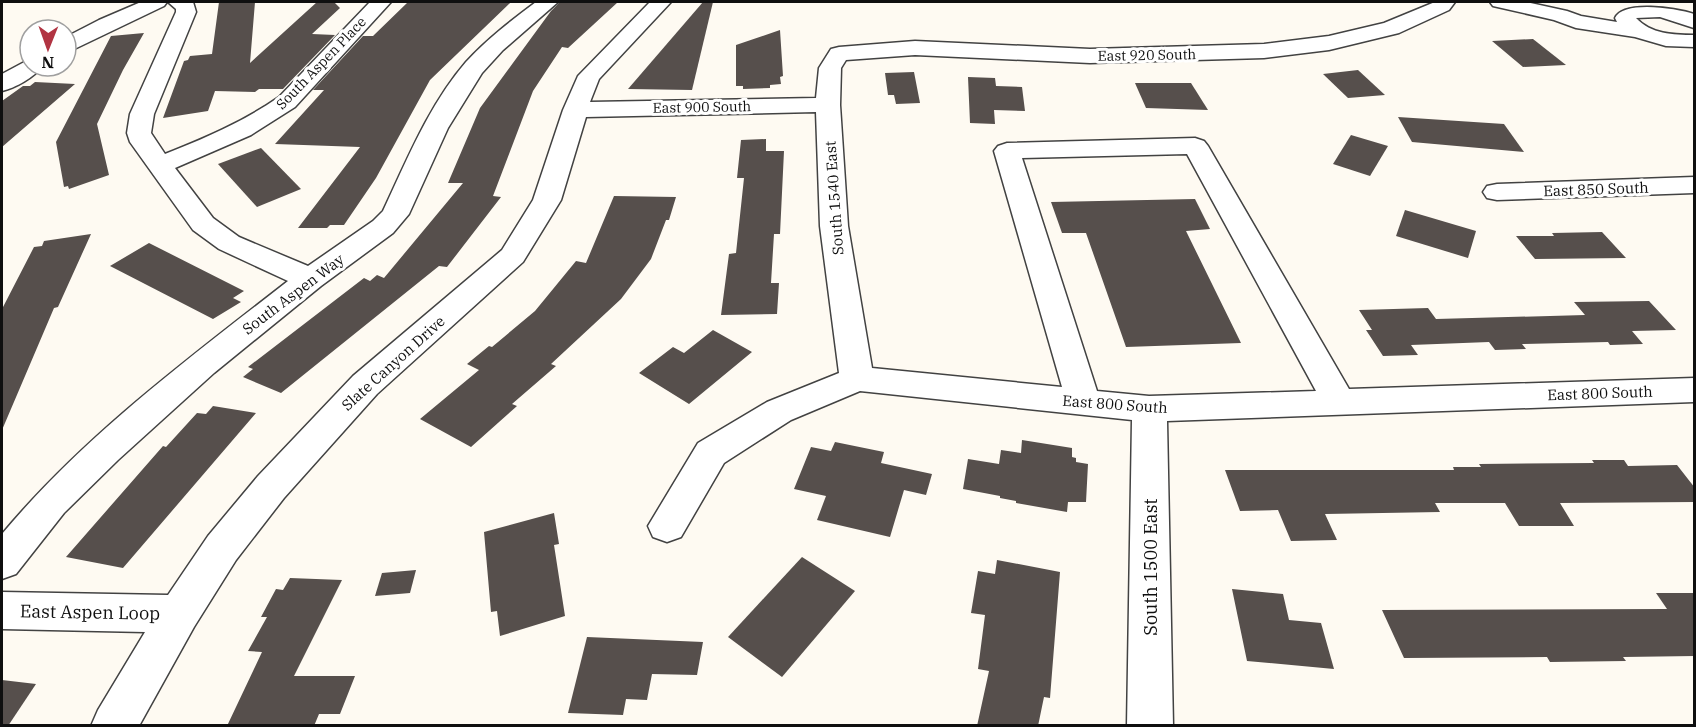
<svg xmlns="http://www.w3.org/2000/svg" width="1696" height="727" font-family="'IBM Plex Serif',serif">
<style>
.building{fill:#564f4c}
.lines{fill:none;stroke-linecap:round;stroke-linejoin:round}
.minor-casing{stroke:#424242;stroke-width:3}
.minor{fill:#fff;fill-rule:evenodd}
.labels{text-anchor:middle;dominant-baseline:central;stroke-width:6;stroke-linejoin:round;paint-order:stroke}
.far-street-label{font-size:14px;fill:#0f0f0f;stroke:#fff}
.street-label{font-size:15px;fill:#0f0f0f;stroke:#fff}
.near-street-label{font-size:18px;fill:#0f0f0f;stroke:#fff}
</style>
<rect width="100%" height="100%" fill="#fefaf2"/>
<g class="building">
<polygon points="219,2 255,2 250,63 317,2 334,2 340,8 312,34 335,35 283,89 259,89 255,92 215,91 208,111 163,118 184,61 188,60 190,56 212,54"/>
<polygon points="408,2 511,2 430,80 376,178 344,225 330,225 327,228 298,228 360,147 275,144 324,90 313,90 363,36 373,36"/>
<polygon points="560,2 618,2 568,48 562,47 533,91 493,196 501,197 447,267 439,266 281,393 243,377 253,369 248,367 364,278 370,281 377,275 384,278 463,183 448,183 480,108 551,11"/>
<polygon points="703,2 713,2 692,90 628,89"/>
<polygon points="780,30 783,76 780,77 781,84 770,85 770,88 743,89 743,86 736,86 736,45"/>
<polygon points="144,33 123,70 97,124 109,175 69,189 68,186 64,187 56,142 111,36"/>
<polygon points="1533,39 1566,65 1523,67 1492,41"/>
<polygon points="1358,70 1385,95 1348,98 1323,74"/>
<polygon points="914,72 920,103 896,104 894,95 888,95 885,73"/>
<polygon points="968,77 995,78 996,86 1022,87 1025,111 994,110 995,124 970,123"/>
<polygon points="35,82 75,84 2,147 2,101 23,86 30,86"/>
<polygon points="1135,83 1191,83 1208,110 1146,108"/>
<polygon points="1398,117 1504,124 1524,152 1412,142"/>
<polygon points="1351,135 1388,146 1370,176 1333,164"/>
<polygon points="766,139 766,151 784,151 780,234 774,234 771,283 779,283 777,314 721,315 729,254 736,253 744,178 737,178 741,140"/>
<polygon points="261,148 301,189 257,207 218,164"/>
<polygon points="614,196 676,197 669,220 666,220 651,259 621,299 551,364 556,366 512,404 517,406 471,447 420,419 479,370 467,364 489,346 492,347 535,311 576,261 586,263"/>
<polygon points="1195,199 1210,229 1186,231 1241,343 1126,347 1086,233 1062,233 1051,202"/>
<polygon points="1405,210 1476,231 1468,258 1396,236"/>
<polygon points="1602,232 1626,258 1535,259 1516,236 1554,236 1552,233"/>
<polygon points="91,234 58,307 54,308 2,430 2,309 34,247 42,246 44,241"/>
<polygon points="149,243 244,291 233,298 241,302 213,319 110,266"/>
<polygon points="1649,301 1676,330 1632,331 1643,344 1610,345 1608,342 1522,344 1526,349 1495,350 1489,342 1411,345 1418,355 1383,356 1366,330 1372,330 1359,310 1428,308 1436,319 1585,315 1574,302"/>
<polygon points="713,330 752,352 689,404 639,373 673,347 684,353"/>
<polygon points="213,406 256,413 123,568 66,557 163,446 166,447 197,413 206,414"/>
<polygon points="1022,440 1072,448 1072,457 1076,458 1076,462 1088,464 1086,502 1068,502 1067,512 1016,503 1016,501 1000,498 1000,496 963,489 968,459 999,464 1001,450 1021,453"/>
<polygon points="835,442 884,452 881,463 932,474 926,495 904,490 890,537 817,520 826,496 794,489 811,447 831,451"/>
<polygon points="1592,460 1624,460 1628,466 1677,465 1695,488 1695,502 1560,503 1574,526 1519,526 1505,503 1435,503 1440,512 1325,514 1337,540 1291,541 1278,510 1240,511 1225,470 1454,470 1453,467 1481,467 1479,464 1594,463"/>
<polygon points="554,513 559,544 554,545 565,616 500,636 497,611 491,612 484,532"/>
<polygon points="802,557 855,591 782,677 728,637"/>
<polygon points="997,560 1060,572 1050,698 1044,697 1038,726 977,726 989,671 978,669 985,615 971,613 978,571 995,574"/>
<polygon points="416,570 410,593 375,596 382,573"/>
<polygon points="290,578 342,580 294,676 355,676 340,714 319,714 314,726 227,726 262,652 248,651 267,617 261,617 276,589 283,590"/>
<polygon points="1232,589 1283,594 1289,620 1321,623 1334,669 1247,661"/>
<polygon points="1656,593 1695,593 1695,656 1623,657 1626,661 1550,662 1547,657 1404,658 1382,610 1667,609"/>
<polygon points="587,637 703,642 697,675 652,674 647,700 626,699 623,715 568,713"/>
<polygon points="2,680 36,684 8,726 2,726"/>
</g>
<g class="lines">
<defs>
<g id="minor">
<polygon points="141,2 167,2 164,6 66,53 66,37 99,20"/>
<path d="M 168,2 L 193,2 L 196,12 L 154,114 L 151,133 L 165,154 C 205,138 243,122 279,97 L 370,2 L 391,2 L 295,107 L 251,135 L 175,168 L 213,218 L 239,237 L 308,266 L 373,221 L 383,211 C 407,160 429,105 466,62 C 487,39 512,20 536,2 L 558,2 L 503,50 L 482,73 L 448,128 L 409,214 L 393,233 L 321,286 L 214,373 L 118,460 L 64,513 L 16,574 L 2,579 L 2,534 C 84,436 188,359 288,281 L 219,249 L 193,230 L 130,142 L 127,133 L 130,114 L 176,12 L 176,9 Z"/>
<path d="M 650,2 L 671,2 L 599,79 L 590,102 L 816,98 L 819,68 L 831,49 L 839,47 L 915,41 L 1090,49 L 1264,44 L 1329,36 L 1384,23 L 1435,2 L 1455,2 L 1449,10 L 1399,33 L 1329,50 L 1264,58 L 1090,63 L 915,55 L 846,60 L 841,68 L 840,105 L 848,226 L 872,368 L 1062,387 L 994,151 L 998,146 L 1007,143 L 1195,138 L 1204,141 L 1208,146 L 1349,389 L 1694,378 L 1694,402 L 1167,421 L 1173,726 L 1127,726 L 1132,420 L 860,391 L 791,420 L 724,463 L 681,537 L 667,542 L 653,537 L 648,526 L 698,443 L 767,402 L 839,373 L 820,226 L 816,112 L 586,117 L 561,200 L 523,262 L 377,394 L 284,498 L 236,560 L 194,627 L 139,726 L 91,726 L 98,710 L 145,632 L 2,629 L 2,592 L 168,595 L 208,536 L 258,476 L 353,376 L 502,250 L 533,200 L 563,110 L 578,76 ZM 1187,154 L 1316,391 L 1149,396 L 1097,391 L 1022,158 Z"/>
<path d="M 1490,2 L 1526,2 L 1567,11 L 1581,16 L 1617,22 L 1615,18 C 1623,0 1676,8 1694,14 L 1694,28 L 1660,17 L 1636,18 C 1651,34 1673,35 1694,35 L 1694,47 L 1666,46 L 1635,37 L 1576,28 L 1554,20 L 1493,6 Z"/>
<path d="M 30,59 L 30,66 L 42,66 C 35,77 15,88 2,91 L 2,74 Z"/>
<polygon points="1694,177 1694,193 1497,200 1487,198 1483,192 1487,186 1497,184"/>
</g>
</defs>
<use href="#minor" class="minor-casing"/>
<use href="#minor" class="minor"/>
</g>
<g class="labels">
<g class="far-street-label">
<text transform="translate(1147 55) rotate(-1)">East 920 South</text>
<text transform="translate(321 63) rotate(-46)">South Aspen Place</text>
<text transform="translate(702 107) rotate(-1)">East 900 South</text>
</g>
<g class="street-label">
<text transform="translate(1596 189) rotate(-2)">East 850 South</text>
<text transform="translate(834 198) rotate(-94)">South 1540 East</text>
<text transform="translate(293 294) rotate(-37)">South Aspen Way</text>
<text transform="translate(393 363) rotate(-42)">Slate Canyon Drive</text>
<text transform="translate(1600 393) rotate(-2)">East 800 South</text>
<text transform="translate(1115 404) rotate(4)">East 800 South</text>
</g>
<g class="near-street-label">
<text transform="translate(1150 567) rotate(-90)">South 1500 East</text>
<text transform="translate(90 612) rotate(1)">East Aspen Loop</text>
</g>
</g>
<rect width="1696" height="727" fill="none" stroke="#0f0f0f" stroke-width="6"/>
<g transform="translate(48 48) rotate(181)"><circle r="28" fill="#ffffff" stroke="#9f9f9f" stroke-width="1.5"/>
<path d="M0-4.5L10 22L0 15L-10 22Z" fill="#b13442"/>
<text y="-9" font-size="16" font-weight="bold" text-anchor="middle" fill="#0f0f0f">N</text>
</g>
</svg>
